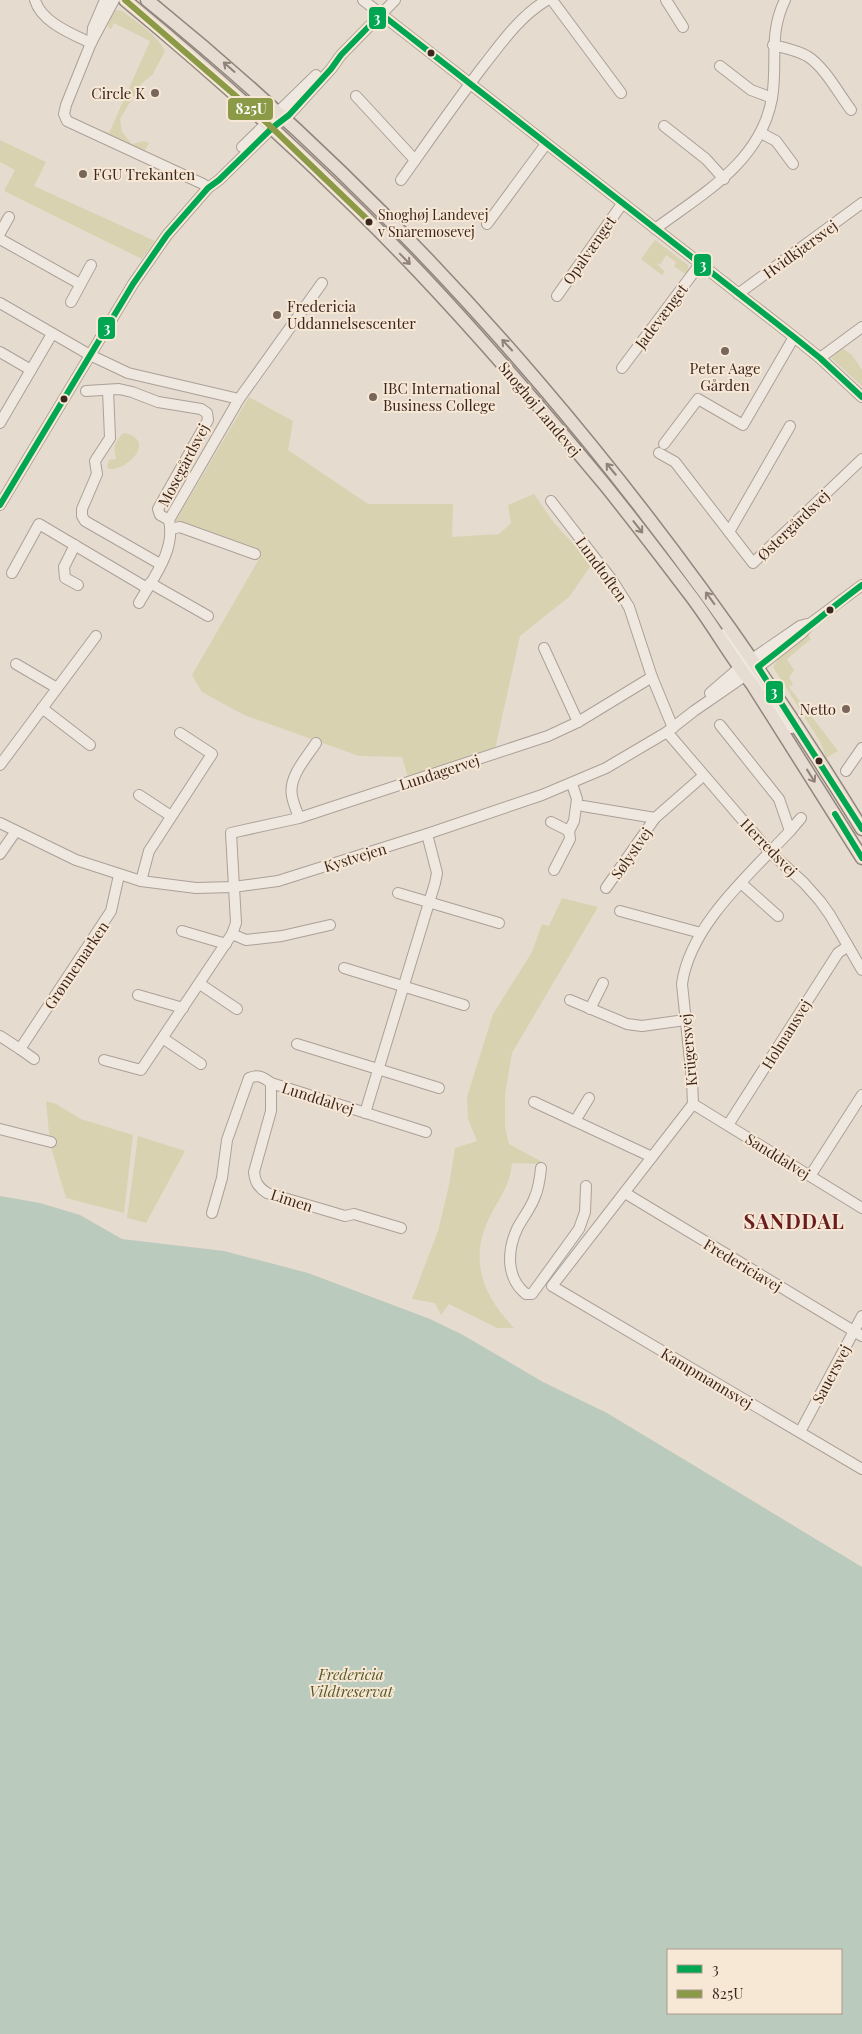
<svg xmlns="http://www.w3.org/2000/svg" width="862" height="2034" font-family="'Playfair Display',serif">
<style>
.green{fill:#d9d2b1}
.water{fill:#bacabd;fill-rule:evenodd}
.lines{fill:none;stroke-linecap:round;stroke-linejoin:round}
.minor-casing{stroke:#aca097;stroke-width:12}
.major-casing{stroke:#91867e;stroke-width:15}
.minor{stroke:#eee8e1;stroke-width:10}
.major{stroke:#e6dcd2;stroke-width:12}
.bus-1-casing{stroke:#f7e7d5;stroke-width:10}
.bus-2-casing{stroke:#f7e7d5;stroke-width:10}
.bus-1{stroke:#00a651;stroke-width:6}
.bus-2{stroke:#8b9a46;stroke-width:6}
.oneway{stroke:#918278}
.bus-dot{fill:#3c271f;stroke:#f7e7d5;stroke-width:2}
.poi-dot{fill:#78665d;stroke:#f7e7d5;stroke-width:2}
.labels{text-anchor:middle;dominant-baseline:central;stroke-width:4;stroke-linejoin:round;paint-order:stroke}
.bus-label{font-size:14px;fill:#3c271f;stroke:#f7e7d5;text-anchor:start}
.poi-label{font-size:15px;fill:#3c271f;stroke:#f7e7d5;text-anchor:start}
.street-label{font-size:15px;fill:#3c271f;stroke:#f7e7d5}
.park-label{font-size:15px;font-style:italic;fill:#565924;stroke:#f7e7d5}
.district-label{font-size:20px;font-weight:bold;letter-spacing:1px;fill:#6a1d1c;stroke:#f7e7d5}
.line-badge{stroke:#f7e7d5;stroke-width:2}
.badge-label{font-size:14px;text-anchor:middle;font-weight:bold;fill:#fff}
</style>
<rect width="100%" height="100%" fill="#e6dbcf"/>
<g class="green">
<path d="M 117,10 L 122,11 C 137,22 157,35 165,51 L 153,74 L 141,84 L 120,119 L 122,132 L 132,144 L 144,141 L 149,143 L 144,152 L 103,133 L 105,131 L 109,133 L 150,41 L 114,23 L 111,29 L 109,28 L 108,25 L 113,12 Z"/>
<polygon points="0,140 46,162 34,186 155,241 142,259 4,191 15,170 0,162"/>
<polygon points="655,240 688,265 689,270 685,274 674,266 676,262 666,255 660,265 658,263 657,264 665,272 662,275 641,259"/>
<polygon points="842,348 852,355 862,370 862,386 831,358"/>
<polygon points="249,397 293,421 288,450 368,504 453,504 452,537 499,534 511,523 508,505 534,494 554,523 592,564 569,597 520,636 495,749 408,777 402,757 359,756 244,715 202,692 192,675 262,554 175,522"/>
<path d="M 126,433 C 159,443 121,475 107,468 L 109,460 L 116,459 C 114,446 113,446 122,434 Z"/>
<polygon points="808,634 811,639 787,659 794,670 789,678 793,684 789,687 838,751 826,758 821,743 773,667 782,653"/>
<path d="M 562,898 L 598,907 L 512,1053 L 505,1095 L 505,1127 L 509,1144 L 546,1164 L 512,1163 C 509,1191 497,1199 487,1223 C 469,1264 486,1299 514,1328 L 497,1328 L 449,1304 L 441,1315 L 435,1303 L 412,1299 L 438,1231 L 449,1185 L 455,1148 L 477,1141 L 468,1119 L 467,1097 L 493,1014 L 532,952 L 542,924 L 549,926 Z"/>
<polygon points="46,1101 56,1104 81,1119 133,1135 124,1213 66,1198 50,1144"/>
<polygon points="138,1136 185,1151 146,1223 127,1218"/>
</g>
<path class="water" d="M 0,1196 L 40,1203 L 80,1215 L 122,1239 L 224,1251 L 308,1273 L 430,1319 L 463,1335 L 543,1382 L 607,1413 L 862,1567 L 862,2034 L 0,2034 ZM 668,1950 L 841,1950 L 841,2013 L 668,2013 Z"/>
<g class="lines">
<defs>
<g id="minor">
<path d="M 35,0 C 41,22 72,34 91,43"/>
<polyline points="114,0 91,43 66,105 64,114 67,121 203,184 208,188"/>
<polyline points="363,0 794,337 820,358 862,397"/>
<polyline points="552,0 621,93"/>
<polyline points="666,0 683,27"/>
<polyline points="92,41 93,28 105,0"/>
<path d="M 773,45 C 784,48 796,50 807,56 C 824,66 839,94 851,110"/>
<polyline points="720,66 751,90 772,98"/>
<polyline points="356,96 415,160"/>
<polyline points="664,126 706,159 724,179"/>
<polyline points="761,133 776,141 793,164"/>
<polyline points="242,147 316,75"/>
<path d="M 401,180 C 428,142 455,103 484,65 C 503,41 520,16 547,0"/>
<polyline points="487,224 546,144"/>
<path d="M 655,229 C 702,194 761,162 772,98 C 778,64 768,34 785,0"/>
<polyline points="0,233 9,217"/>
<polyline points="0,239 80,284"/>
<polyline points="738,294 862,203"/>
<polyline points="557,296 622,204"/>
<polyline points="71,302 91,265"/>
<polyline points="0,303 90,355 128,373 239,399 322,283"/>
<polyline points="0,352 31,370"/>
<polyline points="820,358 862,327"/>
<polyline points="622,368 700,264"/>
<polyline points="108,390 110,438 95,461 97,474 82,509 82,516 85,521 160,564"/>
<polyline points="86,391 119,389 132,392 158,402 201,409 207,413 208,420 158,509 160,515 169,520"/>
<polyline points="0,423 52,334"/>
<polyline points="664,444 698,399 743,425 794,337"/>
<polyline points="659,453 675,462 753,563 862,459"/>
<polyline points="551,501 612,580 629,607 652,677 673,728"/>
<polyline points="0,505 133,284 167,235 208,188 219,180 272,128 289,115 331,69 341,55 395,0"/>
<polyline points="171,529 180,527 255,554"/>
<polyline points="729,532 790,426"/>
<polyline points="75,545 64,567 65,578 78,585"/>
<polyline points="12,573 39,524 147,588"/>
<polyline points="150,583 208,616"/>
<path d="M 139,603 C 153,578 176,550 169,520 L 239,399"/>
<polyline points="724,634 745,664 750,665"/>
<polyline points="544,648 578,722"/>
<polyline points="16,664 57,688"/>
<polyline points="746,669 752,671 791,728"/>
<polyline points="710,693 739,668 800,626 807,624"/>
<polyline points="42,708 90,745"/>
<path d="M 720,725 L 779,799 L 790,831 C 751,873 690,925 682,984 L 692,1080 L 693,1104 L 552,1286 L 862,1469"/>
<polyline points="667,732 770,852 804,883 820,901 830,915 862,970"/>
<polyline points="0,765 96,636"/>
<polyline points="846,771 862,748"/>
<polyline points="139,795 171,816"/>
<polyline points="583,806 655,818"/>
<path d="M 299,818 C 297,811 293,803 292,796 C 288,777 307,757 316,743"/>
<polyline points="551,822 569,831"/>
<polyline points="0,823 76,860 141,881 196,888 233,887 278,881 427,834 542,795 606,768 667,732 694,711 765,662 802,633 811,623 862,585"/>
<polyline points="790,831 801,818"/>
<polyline points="0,854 16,831"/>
<polyline points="554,870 570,839 569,831 574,821 577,799 572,784"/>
<polyline points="141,881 149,851 212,754 180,733"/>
<polyline points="742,884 778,916"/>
<polyline points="606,888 655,818 703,776"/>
<polyline points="398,893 499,923"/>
<polyline points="620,911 701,933"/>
<polyline points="182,931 226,944"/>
<polyline points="232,934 246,940 282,936 330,925"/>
<polyline points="344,968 464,1005"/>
<polyline points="200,984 237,1009"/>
<polyline points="138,995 183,1008"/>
<polyline points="570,1000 627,1024 642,1026 685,1020"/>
<polyline points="590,1009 603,983"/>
<polyline points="0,1036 20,1049 111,911 119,875"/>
<polyline points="164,1039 201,1064"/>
<polyline points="297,1044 439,1088"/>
<polyline points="20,1049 34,1059"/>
<polyline points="104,1060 141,1070 232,934 236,923 231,833 299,818 548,736 578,722 652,677"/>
<path d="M 271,1083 L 271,1111 L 254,1172 C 255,1182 258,1187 267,1193 L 345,1216 L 354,1214 L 401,1228"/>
<polyline points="534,1102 652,1157"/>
<polyline points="693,1104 862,1208"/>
<polyline points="365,1113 435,883 437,873 427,834"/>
<polyline points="575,1121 589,1098"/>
<polyline points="728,1125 838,953 848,946"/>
<polyline points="0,1129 51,1142"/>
<path d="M 541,1168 C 540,1179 539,1188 534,1199 C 530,1209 522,1219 517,1229 C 507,1251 506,1278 526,1294 L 532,1294 L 579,1229 L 585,1212 L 586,1186"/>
<polyline points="810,1176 862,1095"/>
<polyline points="625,1193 862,1336"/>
<path d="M 212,1213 L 222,1178 L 227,1140 L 249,1078 C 258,1074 263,1077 271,1083 L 426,1132"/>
<polyline points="800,1432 862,1316"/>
</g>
<g id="major">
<path d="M 125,0 C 205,66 283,136 358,210 C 446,296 526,390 605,485 C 634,521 663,559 691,596 C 713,625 730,656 752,684 L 862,858"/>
<path d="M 147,0 C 433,231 671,517 862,829"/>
</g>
</defs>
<use href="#minor" class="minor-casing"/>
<use href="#major" class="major-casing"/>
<use href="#minor" class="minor"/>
<use href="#major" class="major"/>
<defs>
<g id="bus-1">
<polyline points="0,505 133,284 167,235 208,188 219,180 272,128 289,115 331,69 341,55 381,14 794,337 820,358 862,397"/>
<path d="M 862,585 C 826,612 793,640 758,667 L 862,829"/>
<polyline points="835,814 862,858"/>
</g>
<polyline id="bus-2" points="125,0 267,123 371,223"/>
</defs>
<use href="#bus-1" class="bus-1-casing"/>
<use href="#bus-2" class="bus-2-casing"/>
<use href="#bus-1" class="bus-1"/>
<use href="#bus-2" class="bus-2"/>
</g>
<defs><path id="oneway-shaft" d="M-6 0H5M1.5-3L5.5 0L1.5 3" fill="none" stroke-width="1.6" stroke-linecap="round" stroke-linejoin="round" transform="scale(1.25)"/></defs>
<g class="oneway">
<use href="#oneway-shaft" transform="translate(229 67) rotate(-139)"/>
<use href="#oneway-shaft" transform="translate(405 259) rotate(46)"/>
<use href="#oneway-shaft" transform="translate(507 345) rotate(-133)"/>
<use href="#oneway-shaft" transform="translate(611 469) rotate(-130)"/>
<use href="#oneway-shaft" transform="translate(638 527) rotate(52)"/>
<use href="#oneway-shaft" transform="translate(710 598) rotate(-126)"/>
<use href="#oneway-shaft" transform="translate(811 776) rotate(58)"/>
</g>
<g class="bus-dot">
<circle cx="431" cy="53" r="4.5"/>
<circle cx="369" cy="222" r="4.5"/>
<circle cx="64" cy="399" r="4.5"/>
<circle cx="830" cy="610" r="4.5"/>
<circle cx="819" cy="761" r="4.5"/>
</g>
<g class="poi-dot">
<circle cx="155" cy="93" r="5"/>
<circle cx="83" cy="174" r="5"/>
<circle cx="277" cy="315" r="5"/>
<circle cx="725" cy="351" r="5"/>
<circle cx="373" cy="397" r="5"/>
<circle cx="846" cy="709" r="5"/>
</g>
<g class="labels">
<g class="bus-label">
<text x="378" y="214">Snoghøj Landevej<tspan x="378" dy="17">v Snaremosevej</tspan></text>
</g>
<g class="poi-label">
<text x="145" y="93" text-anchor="end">Circle K</text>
<text x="93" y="174">FGU Trekanten</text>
<text x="287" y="306">Fredericia<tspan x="287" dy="17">Uddannelsescenter</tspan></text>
<text x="725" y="368" text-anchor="middle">Peter Aage<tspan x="725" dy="17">Gården</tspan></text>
<text x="383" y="388">IBC International<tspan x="383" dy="17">Business College</tspan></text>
<text x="836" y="709" text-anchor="end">Netto</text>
</g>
<g class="street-label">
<text transform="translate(800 249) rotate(-36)">Hvidkjærsvej</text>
<text transform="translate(589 250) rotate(-55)">Opalvænget</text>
<text transform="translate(661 316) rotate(-53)">Jadevænget</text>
<text transform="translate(540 409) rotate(50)">Snoghøj Landevej</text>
<text transform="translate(183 465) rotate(-62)">Mosegårdsvej</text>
<text transform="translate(793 525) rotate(-44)">Østergårdsvej</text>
<text transform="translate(602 569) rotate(54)">Lundtoften</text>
<text transform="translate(439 772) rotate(-18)">Lundagervej</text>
<text transform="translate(769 847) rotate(46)">Herredsvej</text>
<text transform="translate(631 853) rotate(-55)">Sølystvej</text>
<text transform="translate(355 857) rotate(-17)">Kystvejen</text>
<text transform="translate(76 965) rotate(-56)">Grønnemarken</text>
<text transform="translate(786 1034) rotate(-58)">Holmansvej</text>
<text transform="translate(688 1050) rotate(-95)">Krügersvej</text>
<text transform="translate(318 1098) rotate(18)">Lunddalvej</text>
<text transform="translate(778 1156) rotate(32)">Sanddalvej</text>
<text transform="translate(292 1200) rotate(18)">Limen</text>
<text transform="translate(743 1265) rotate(31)">Fredericiavej</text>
<text transform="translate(831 1374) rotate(-62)">Sauersvej</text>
<text transform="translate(707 1378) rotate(31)">Kampmannsvej</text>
</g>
<g class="park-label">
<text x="351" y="1674">Fredericia<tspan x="351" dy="17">Vildtreservat</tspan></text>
</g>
<g class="district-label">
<text x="794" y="1220">SANDDAL</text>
</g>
</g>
<g class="line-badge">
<rect x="368" y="6" width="19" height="24" rx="5" fill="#00a651"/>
<rect x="227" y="97" width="47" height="24" rx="5" fill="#8b9a46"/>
<rect x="693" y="253" width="19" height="24" rx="5" fill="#00a651"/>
<rect x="97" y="316" width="19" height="24" rx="5" fill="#00a651"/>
<rect x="765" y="680" width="19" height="24" rx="5" fill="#00a651"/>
</g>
<g class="badge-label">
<text x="377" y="23">3</text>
<text x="251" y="114">825U</text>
<text x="703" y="270">3</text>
<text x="107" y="333">3</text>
<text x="774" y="697">3</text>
</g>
<rect x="667" y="1949" width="175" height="65" fill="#f7e7d5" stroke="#ac9a8c"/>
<rect x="677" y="1965" width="25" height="8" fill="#00a651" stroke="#ac9a8c"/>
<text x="712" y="1974" font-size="15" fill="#3c271f">3</text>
<rect x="677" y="1990" width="25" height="8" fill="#8b9a46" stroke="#ac9a8c"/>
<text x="712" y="1999" font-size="15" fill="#3c271f">825U</text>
</svg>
